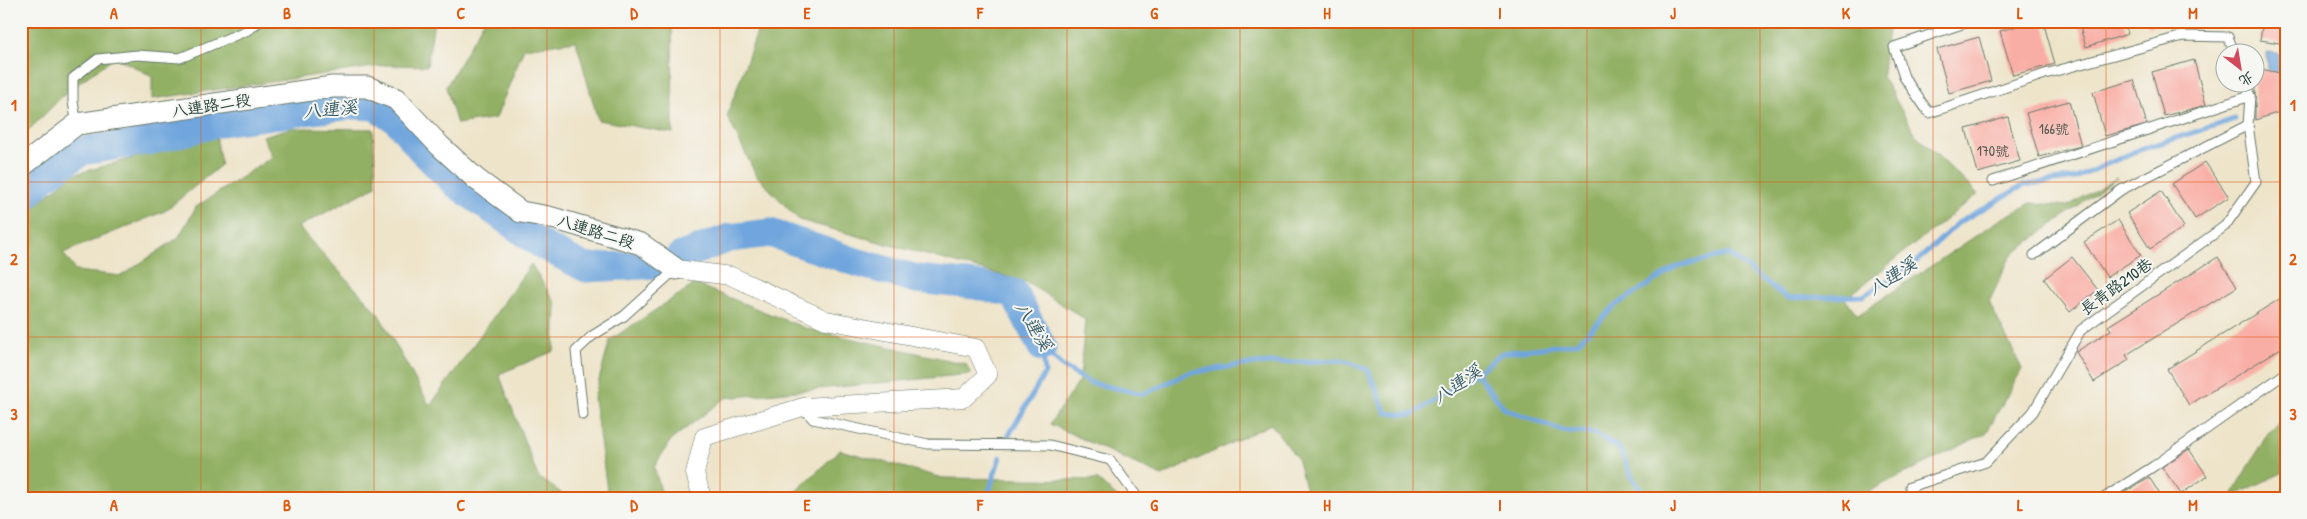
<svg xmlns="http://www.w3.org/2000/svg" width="2307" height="519" font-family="'Patrick Hand','LXGW WenKai TC',sans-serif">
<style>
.forest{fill:#92b063;stroke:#58764c}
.water{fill:#70a6dd;stroke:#487288}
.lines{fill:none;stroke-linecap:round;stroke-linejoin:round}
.stream{stroke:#70a6dd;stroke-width:5}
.river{stroke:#70a6dd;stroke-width:29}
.building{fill:#f9aea5}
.service-casing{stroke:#677768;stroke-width:11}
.minor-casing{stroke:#677768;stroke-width:19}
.tertiary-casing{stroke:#677768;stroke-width:23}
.service{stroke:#fff;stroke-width:9}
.minor{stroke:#fff;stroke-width:18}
.tertiary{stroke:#fff;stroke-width:21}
.grid{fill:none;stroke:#de580e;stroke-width:1;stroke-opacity:0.55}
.labels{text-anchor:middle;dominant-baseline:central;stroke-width:4;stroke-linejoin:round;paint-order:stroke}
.number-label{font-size:14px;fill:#565950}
.street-label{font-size:16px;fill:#1f3d34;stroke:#f6f6f2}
.water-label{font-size:18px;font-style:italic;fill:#375c67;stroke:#f6f6f2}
.neatline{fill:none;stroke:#de580e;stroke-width:2}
.grid-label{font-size:16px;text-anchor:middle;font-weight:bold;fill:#de580e}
</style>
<rect width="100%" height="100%" fill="#f6f6f2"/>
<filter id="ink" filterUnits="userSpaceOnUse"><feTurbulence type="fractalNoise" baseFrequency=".02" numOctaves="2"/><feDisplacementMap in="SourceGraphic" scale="10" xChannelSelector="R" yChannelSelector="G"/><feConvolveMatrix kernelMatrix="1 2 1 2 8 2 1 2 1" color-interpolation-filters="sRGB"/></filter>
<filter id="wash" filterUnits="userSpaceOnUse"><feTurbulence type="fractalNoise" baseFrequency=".0096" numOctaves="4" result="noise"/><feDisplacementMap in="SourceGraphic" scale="20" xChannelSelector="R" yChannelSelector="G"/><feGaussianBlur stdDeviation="1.12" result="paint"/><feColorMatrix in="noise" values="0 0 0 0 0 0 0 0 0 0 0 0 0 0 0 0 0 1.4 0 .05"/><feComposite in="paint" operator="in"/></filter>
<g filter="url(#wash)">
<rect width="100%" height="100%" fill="#eee4ca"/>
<g class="forest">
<polygon points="21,21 434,21 427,66 387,65 152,99 152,76 115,57 70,89 21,138"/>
<polygon points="484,21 672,21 673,133 598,120 576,41 524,48 496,118 457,124 446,87"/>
<polygon points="761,21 1889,21 1882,76 1915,134 1978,194 1845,299 1858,315 2001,219 2031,203 2068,206 2117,177 2011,255 1989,302 2022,369 1986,433 1863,494 1864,498 1308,498 1297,458 1271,424 1162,476 1050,424 1080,379 1085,319 1026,282 799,220 756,175 727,116"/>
<polygon points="291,128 373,129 376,186 298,227 378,313 430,406 531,264 556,304 554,351 499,374 538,477 569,498 21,498 21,217 72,175 216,135 221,165 165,211 63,253 76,271 121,276 178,238 196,207 272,157 263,136"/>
<polygon points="695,284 805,328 966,364 971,374 725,398 671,440 654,467 663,498 585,498 607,490 594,398 610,340"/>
<polygon points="2286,419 2286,471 2231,497 2268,433"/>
<polygon points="840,450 943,478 1098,480 1118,498 789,498"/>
</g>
<polygon class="water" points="2267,52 2286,54 2286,88 2269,89"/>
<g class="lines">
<g class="stream">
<polyline points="1042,347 1062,366 1091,383 1144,394 1188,373 1250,364 1343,360 1368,370 1386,413 1412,415 1476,373 1502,353 1577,343 1616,305 1678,266 1729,254 1787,298 1863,296 1916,262 1958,223 2024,185 2076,178 2136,151 2235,119"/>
<polyline points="1476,373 1505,409 1563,431 1594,433 1619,448 1632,477 1646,498"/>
<polyline points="1009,435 1045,373 1042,348"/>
<polyline points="987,498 1000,457"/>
</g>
<g class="river">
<polyline points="21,201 44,177 82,151 152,140 226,121 352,105 375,106 397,120 421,149 456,184 542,245 586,268 662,264"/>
<polyline points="681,256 729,238 770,233 859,263 917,279 975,285 1014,293 1042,347"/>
</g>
</g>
<g id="blocks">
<g class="building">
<polygon points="2034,21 2043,21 2055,64 2013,75 2000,31"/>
<polygon points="2078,21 2124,21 2128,34 2086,47"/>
<polygon points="2147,21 2166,21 2166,22 2149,27"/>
<polygon points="2263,21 2286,21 2286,44 2260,40"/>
<polygon points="1979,37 1991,81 1949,93 1937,49"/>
<polygon points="2194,60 2206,105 2164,116 2152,72"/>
<polygon points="2255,68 2286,74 2286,110 2255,120"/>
<polygon points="2134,80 2147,125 2105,136 2093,92"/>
<polygon points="2069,101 2081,146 2039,157 2026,113"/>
<polygon points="2008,117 2020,161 1978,173 1966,129"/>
<polygon points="2205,162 2229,197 2195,219 2172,184"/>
<polygon points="2161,191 2184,227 2150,249 2127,213"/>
<polygon points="2118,220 2141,255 2107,277 2084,242"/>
<polygon points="2072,257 2098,290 2070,312 2044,279"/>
<polygon points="2218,257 2237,287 2126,355 2129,360 2094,382 2076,352 2111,330 2108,326"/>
<polygon points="2286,295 2286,345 2189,405 2167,369"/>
<polygon points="2189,449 2207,476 2181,494 2162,467"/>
<polygon points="2149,477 2162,498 2125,498 2122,494"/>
<rect x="2281" y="489" width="5" height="9"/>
</g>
</g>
</g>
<g filter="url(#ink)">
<use href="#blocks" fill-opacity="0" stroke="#677768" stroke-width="1"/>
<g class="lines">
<defs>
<g id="service">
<polyline points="1971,21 1894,47 1904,77 1929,113 2045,74 2183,36 2228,37 2234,52"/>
<polyline points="77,124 73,102 73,78 98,59 137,55 180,58 248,30 260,21"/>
<polyline points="1993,181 2250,96"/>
<polyline points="2034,255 2121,190 2248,125"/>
<polyline points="803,407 813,419 928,444 1050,445 1110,460 1138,498"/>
<polyline points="583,415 576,351 592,336 624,316 676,269"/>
<polyline points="1911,498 1910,487 1986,462 2033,412 2081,330 2225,226 2256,182 2248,125 2250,96 2245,82"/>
<polyline points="2104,498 2154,466 2286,373"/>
</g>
<polyline id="minor" points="676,269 731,276 826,320 976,348 988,375 964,398 803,407 704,437 695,473 702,498"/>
<polyline id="tertiary" points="21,167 77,124 332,87 367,87 396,99 440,146 476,179 521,212 549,217 641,244 676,269"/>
</defs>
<use href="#service" class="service-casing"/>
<use href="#minor" class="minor-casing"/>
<use href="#tertiary" class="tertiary-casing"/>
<use href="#service" class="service"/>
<use href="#minor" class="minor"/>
<use href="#tertiary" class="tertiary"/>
</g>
</g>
<path class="grid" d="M 201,21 L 201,498M 374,21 L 374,498M 547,21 L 547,498M 720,21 L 720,498M 894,21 L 894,498M 1067,21 L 1067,498M 1240,21 L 1240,498M 1413,21 L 1413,498M 1587,21 L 1587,498M 1760,21 L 1760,498M 1933,21 L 1933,498M 2106,21 L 2106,498M 21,182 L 2286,182M 21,337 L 2286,337"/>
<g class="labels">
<g class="number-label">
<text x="2054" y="128">166號</text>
<text x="1993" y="150">170號</text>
</g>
<g class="street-label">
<text transform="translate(211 105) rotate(-9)">八連路二段</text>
<text transform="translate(596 231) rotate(17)">八連路二段</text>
<text transform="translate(2116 286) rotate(-36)">長青路210巷</text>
</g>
<g class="water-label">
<text transform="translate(330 109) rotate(-6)">八連溪</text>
<text transform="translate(1892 276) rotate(-34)">八連溪</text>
<text transform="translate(1034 326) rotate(58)">八連溪</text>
<text transform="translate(1457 384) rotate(-35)">八連溪</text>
</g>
</g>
<rect width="2307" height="519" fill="none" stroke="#f6f6f2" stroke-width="55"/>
<g transform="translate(2240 68) rotate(149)"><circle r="24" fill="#f6f6f2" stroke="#a0aca6"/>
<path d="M0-4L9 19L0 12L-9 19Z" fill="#d1495b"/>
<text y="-8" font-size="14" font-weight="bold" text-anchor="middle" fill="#1f3d34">北</text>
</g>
<rect x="28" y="28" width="2252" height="464" class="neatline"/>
<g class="grid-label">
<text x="114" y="19">A</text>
<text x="287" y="19">B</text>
<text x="461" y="19">C</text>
<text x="634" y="19">D</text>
<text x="807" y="19">E</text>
<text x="980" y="19">F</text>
<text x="1154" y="19">G</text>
<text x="1327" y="19">H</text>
<text x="1500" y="19">I</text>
<text x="1673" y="19">J</text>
<text x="1846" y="19">K</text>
<text x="2020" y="19">L</text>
<text x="2193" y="19">M</text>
<text x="14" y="111">1</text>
<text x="2293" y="111">1</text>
<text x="14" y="265">2</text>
<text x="2293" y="265">2</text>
<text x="14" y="420">3</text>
<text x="2293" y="420">3</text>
<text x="114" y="511">A</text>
<text x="287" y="511">B</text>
<text x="461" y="511">C</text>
<text x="634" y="511">D</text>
<text x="807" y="511">E</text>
<text x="980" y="511">F</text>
<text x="1154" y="511">G</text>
<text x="1327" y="511">H</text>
<text x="1500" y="511">I</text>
<text x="1673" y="511">J</text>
<text x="1846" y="511">K</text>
<text x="2020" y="511">L</text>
<text x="2193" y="511">M</text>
</g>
</svg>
